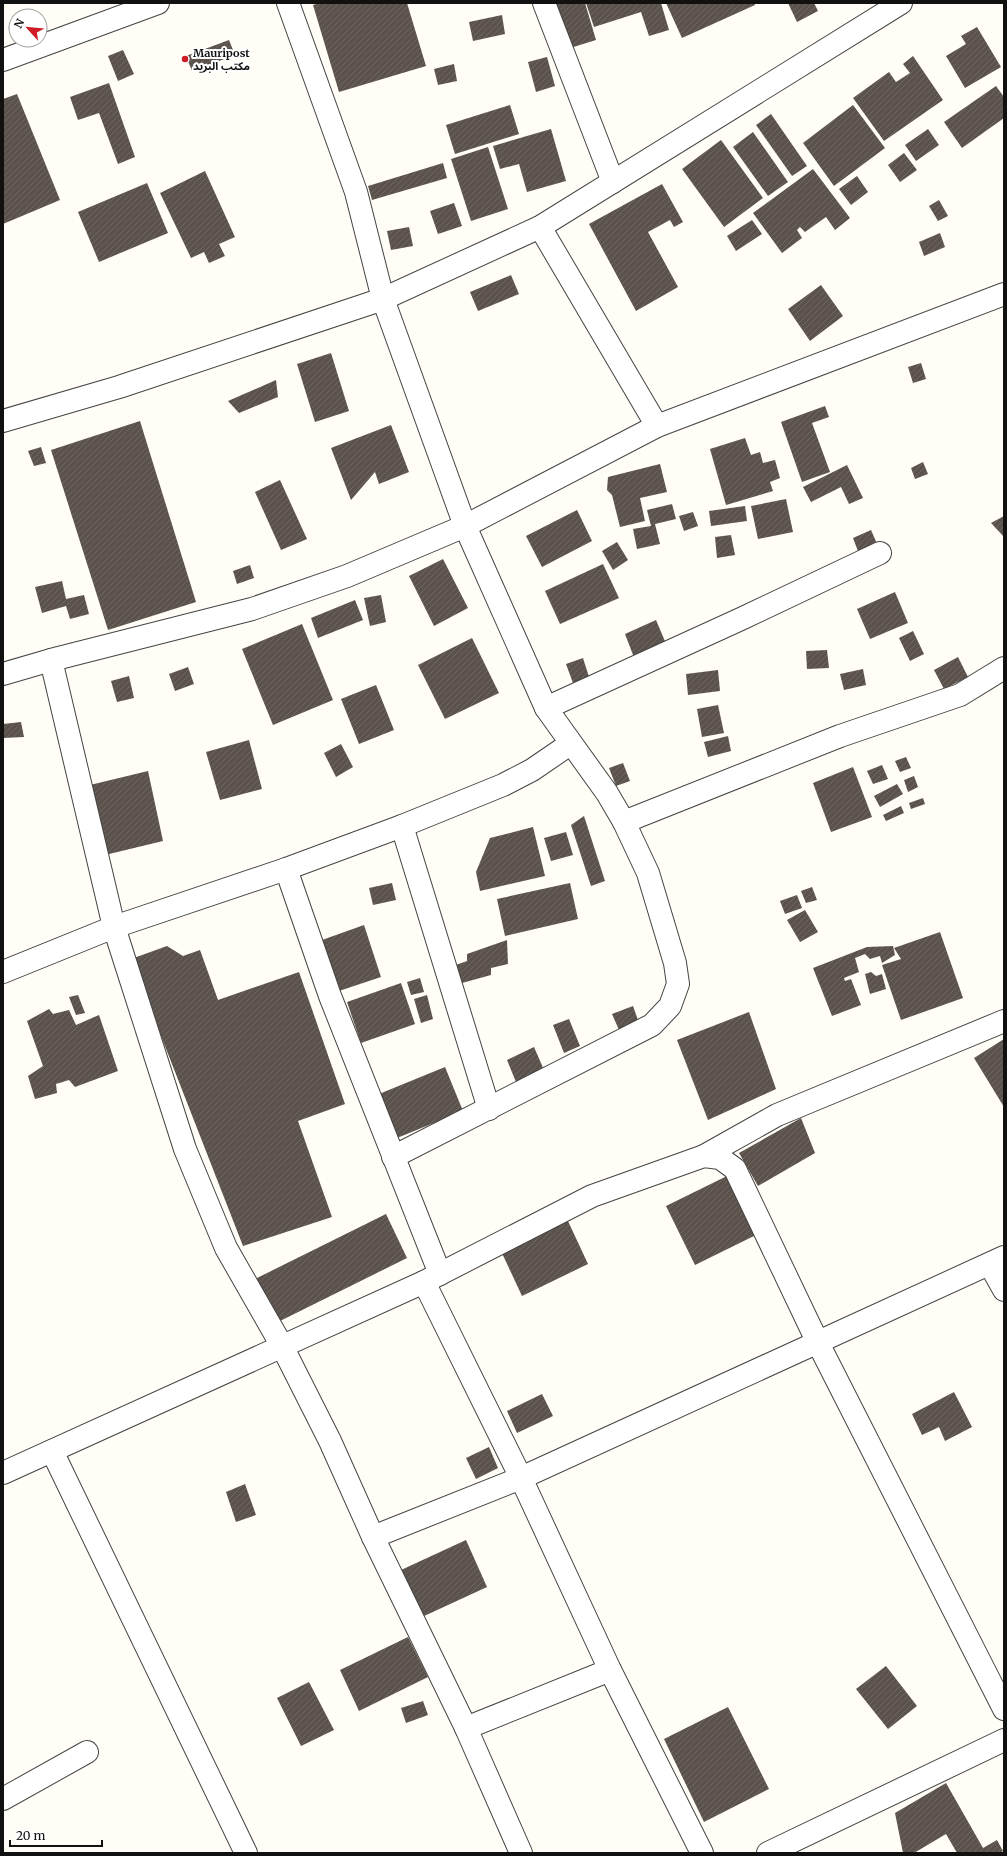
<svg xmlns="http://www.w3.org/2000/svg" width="1007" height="1856" font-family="Merriweather,'Noto Sans Arabic',serif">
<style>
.building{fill:url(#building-hatch)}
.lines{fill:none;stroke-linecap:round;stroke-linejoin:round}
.minor-casing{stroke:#444;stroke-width:24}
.minor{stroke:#fff;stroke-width:22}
.poi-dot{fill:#cf1b25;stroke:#fff;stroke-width:1.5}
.labels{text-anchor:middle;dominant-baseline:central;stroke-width:4;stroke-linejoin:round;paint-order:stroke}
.poi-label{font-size:11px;font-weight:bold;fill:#111;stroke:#fff;text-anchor:start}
</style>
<defs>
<pattern id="building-hatch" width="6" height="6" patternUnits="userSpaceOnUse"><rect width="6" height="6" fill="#5b524c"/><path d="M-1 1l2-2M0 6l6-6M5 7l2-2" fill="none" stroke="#6e6662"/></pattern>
</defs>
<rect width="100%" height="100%" fill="#fffdf5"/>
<g class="building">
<polygon points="320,3 407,3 426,66 339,92 313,5"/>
<polygon points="553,3 585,3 596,40 567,49"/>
<polygon points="586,3 661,3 669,30 649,36 641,12 594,27"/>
<polygon points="666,3 754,3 755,5 682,38"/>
<polygon points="788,3 814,3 818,11 797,22"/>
<polygon points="502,15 505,34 473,41 469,22"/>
<polygon points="977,27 1001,67 965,88 946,56 966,44 961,36"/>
<polygon points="229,40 235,55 192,71 186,56"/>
<polygon points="123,50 134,74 118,81 108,56"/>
<polygon points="913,56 943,100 884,141 853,98 889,72 896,82 910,73 903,64"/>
<polygon points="547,57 555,86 536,92 528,62"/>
<polygon points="454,64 457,81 438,85 434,69"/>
<polygon points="109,83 135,157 118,164 99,113 78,120 70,97"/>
<polygon points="996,86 1004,97 1004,118 962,148 944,122"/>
<polygon points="17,94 60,200 3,224 3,99"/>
<polygon points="510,105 519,134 455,154 446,125"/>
<polygon points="853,105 885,148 834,186 803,143"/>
<polygon points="771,114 807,166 792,176 756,125"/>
<polygon points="551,129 566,181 527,192 519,164 500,169 493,146"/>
<polygon points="928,129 939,145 916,161 905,145"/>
<polygon points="753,132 788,182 768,196 733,147"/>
<polygon points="721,140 763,198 724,227 682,169"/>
<polygon points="488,147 508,209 471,221 451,159"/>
<polygon points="904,153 917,170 900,182 888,165"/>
<polygon points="443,163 447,178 372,200 368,186"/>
<polygon points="813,169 850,218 835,230 826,217 805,232 800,227 797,230 802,238 782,253 753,213"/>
<polygon points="205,171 235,237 219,244 225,256 209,263 204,252 191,258 160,193"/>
<polygon points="857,176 868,192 851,205 839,189"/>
<polygon points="147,183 168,233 99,262 78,212"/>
<polygon points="662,184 683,222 674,227 670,220 648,232 678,287 636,311 589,224"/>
<polygon points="939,200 948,216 938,221 929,206"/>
<polygon points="454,203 462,226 438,234 430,211"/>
<polygon points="752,220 762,234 736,251 727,236"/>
<polygon points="409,227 413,246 391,250 387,231"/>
<polygon points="940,233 945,247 924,256 919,242"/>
<polygon points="511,275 519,294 478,311 470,292"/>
<polygon points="821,285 843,316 810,341 788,309"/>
<polygon points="331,353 349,411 315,422 297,364"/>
<polygon points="921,363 926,379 913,383 908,367"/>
<polygon points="276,380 278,397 239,413 228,401"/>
<polygon points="825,406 829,417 812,423 830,472 802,482 781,422"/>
<polygon points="140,421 196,602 108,630 51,450"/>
<polygon points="391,425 409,472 379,484 375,472 351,500 331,448"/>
<polygon points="745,438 751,455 760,452 763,463 775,460 780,478 770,482 773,491 726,505 710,449"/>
<polygon points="41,447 46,463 34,466 28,451"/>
<polygon points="923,462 928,474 915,479 911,468"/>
<polygon points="660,464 667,492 640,498 645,521 620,527 612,495 607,490 608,477"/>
<polygon points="847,465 863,498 849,504 841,487 811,502 803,487"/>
<polygon points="280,480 307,539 281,550 255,492"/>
<polygon points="786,499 793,532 758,539 751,506"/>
<polygon points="672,504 676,519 655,524 660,544 637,549 633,529 651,526 647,510"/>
<polygon points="745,506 747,521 711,526 709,511"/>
<polygon points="577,510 592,541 542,567 526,536"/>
<polygon points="693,512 698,526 684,531 679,516"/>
<polygon points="1004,516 1004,537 991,523"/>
<polygon points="871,530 878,546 859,554 853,538"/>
<polygon points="731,535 735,555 717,558 715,537"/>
<polygon points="617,542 628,560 613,570 602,551"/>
<polygon points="443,559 468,608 434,626 409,576"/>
<polygon points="603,564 619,598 560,624 545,591"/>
<polygon points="250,565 254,578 237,584 233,571"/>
<polygon points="62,581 66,599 84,595 89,614 70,619 66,606 42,613 35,587"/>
<polygon points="895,592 908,623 870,639 857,609"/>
<polygon points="381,595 386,622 370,626 364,598"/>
<polygon points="355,600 363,620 318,638 311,618"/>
<polygon points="656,620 667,646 635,660 625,634"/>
<polygon points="302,624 333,700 273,725 242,649"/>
<polygon points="913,631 924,654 910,661 899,638"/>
<polygon points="472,638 499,693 445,719 418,665"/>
<polygon points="827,650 829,668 807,669 806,651"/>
<polygon points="958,657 968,677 944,689 934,670"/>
<polygon points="583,658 589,677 573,683 566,664"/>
<polygon points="188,667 194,684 175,691 169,674"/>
<polygon points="863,669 866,685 844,690 840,674"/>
<polygon points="718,670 720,691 688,695 686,674"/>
<polygon points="129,676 134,698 117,702 111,681"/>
<polygon points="376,685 394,730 359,744 341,699"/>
<polygon points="718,705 724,733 702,737 697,709"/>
<polygon points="21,722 24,737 3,738 3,724"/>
<polygon points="728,736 731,751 708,757 704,742"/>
<polygon points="249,740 262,789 220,800 206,752"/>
<polygon points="341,744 353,767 336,777 324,753"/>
<polygon points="906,757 911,768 900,772 895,761"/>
<polygon points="623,763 630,781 616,786 609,768"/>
<polygon points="882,765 888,779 873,784 867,771"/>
<polygon points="853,767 872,817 831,832 813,783"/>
<polygon points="148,771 163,841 105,855 90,785"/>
<polygon points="914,776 918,787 908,792 904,780"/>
<polygon points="897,784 903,794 880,807 874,796"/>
<polygon points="923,798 925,804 911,809 909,803"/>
<polygon points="901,806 904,813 886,821 883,815"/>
<polygon points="584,816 605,881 591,886 571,825"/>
<polygon points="533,827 545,876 480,891 476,872 490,838"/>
<polygon points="566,832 573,855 551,861 544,838"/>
<polygon points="392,883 396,900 373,905 369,888"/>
<polygon points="570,883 578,919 505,936 497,899"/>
<polygon points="812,887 817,900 806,903 801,891"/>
<polygon points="797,895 802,908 785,914 780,901"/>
<polygon points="805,910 818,932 800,942 787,920"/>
<polygon points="364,925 381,977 339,991 322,940"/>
<polygon points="940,932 963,998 901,1020 882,965 901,959 894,948"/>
<polygon points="507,940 508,964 491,968 491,975 462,983 453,966 467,961 467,954"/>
<polygon points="167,946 183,956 200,950 218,1000 299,972 345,1104 298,1121 332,1217 243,1246 131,959"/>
<polygon points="893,946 895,955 882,963 880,956 870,959 865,954 855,958 859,972 844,978 845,981 851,979 861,1005 832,1016 813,968 867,947"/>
<polygon points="871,972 876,976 882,974 886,989 870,994 865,974"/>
<polygon points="420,978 424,992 411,995 407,982"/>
<polygon points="401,983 415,1024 361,1043 347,1002"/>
<polygon points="78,995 85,1013 76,1015 69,997"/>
<polygon points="427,995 433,1019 421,1023 414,999"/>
<polygon points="633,1006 639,1023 619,1030 612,1014"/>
<polygon points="49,1009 53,1014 69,1010 76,1025 99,1015 118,1071 75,1087 69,1080 56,1084 57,1093 35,1099 28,1076 43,1066 27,1021"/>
<polygon points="749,1012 776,1089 708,1120 677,1040"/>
<polygon points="569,1019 580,1046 564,1053 553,1025"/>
<polygon points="1004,1039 1004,1107 974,1058"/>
<polygon points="534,1047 544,1070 516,1082 507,1060"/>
<polygon points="445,1067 463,1111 397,1138 379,1094"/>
<polygon points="801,1118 815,1153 758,1186 739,1153"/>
<polygon points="729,1175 758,1234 695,1265 666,1206"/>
<polygon points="386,1214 407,1258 274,1324 253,1280"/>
<polygon points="567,1219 588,1264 522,1296 501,1251"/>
<polygon points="954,1392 972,1427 945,1441 939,1427 922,1435 912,1414"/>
<polygon points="542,1394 553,1416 517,1433 507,1411"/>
<polygon points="489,1447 498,1468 476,1479 466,1458"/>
<polygon points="245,1484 256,1515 236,1522 226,1492"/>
<polygon points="466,1540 487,1587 422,1617 401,1570"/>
<polygon points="408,1637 428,1677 359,1711 340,1670"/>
<polygon points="886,1666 917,1706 888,1729 856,1689"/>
<polygon points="309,1682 334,1730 301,1746 277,1698"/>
<polygon points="423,1701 428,1715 406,1723 401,1708"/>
<polygon points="728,1707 769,1789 704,1822 664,1739"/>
<polygon points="946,1783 983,1848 997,1840 1003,1851 1000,1853 957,1853 946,1834 914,1853 903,1853 895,1813"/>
</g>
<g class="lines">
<defs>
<g id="minor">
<polyline points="288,3 356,192 383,299 465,526 546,708 607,793 624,822 648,873 675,963 678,984 670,1006 652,1025 393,1157"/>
<polyline points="544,3 613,182"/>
<polyline points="3,60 158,3"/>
<polyline points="540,227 657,426"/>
<polyline points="3,421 119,387 383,299 540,227 901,3"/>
<polyline points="51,660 114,927 185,1149 226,1248 282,1346 330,1441 373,1537 466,1728 521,1853"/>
<polyline points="3,674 51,660 252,609 347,576 465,526 657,426 1004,294"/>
<polyline points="546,708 743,618 880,553"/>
<polyline points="624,822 840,736 960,695 1004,668"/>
<polyline points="402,826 489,1109"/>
<polyline points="286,869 330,996 440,1274"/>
<polyline points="3,972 114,927 286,869 402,826 503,785 532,770 570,744"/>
<polyline points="704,1156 777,1115 1004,1021"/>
<polyline points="990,1265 1004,1290"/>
<polyline points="424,1282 521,1478 610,1670 702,1853"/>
<polyline points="52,1451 246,1853"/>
<polyline points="3,1473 424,1282 592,1196 704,1156 720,1158 735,1169 818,1343 1004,1709"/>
<polyline points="373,1537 521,1478 1004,1257"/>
<polyline points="466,1728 610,1670"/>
<polyline points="3,1799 87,1752"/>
<polyline points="768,1853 1004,1740"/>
</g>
</defs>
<use href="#minor" class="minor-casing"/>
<use href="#minor" class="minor"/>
</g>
<circle class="poi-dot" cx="185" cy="59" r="4"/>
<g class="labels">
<g class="poi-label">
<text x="193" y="53">Mauripost<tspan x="193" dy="13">مكتب البريد</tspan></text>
</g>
</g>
<rect width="1007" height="1856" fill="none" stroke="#111111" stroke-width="8"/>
<g transform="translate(28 28) rotate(297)"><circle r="19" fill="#ffffff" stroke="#a0a0a0"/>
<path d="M0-3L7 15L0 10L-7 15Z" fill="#cf1b25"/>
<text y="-6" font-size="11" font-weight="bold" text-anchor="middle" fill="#111111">N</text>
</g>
<path d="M10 1840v6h92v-6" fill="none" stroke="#111111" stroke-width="2"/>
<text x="16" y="1840" font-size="12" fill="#111111" stroke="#ffffff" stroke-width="3" paint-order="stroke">20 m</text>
</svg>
